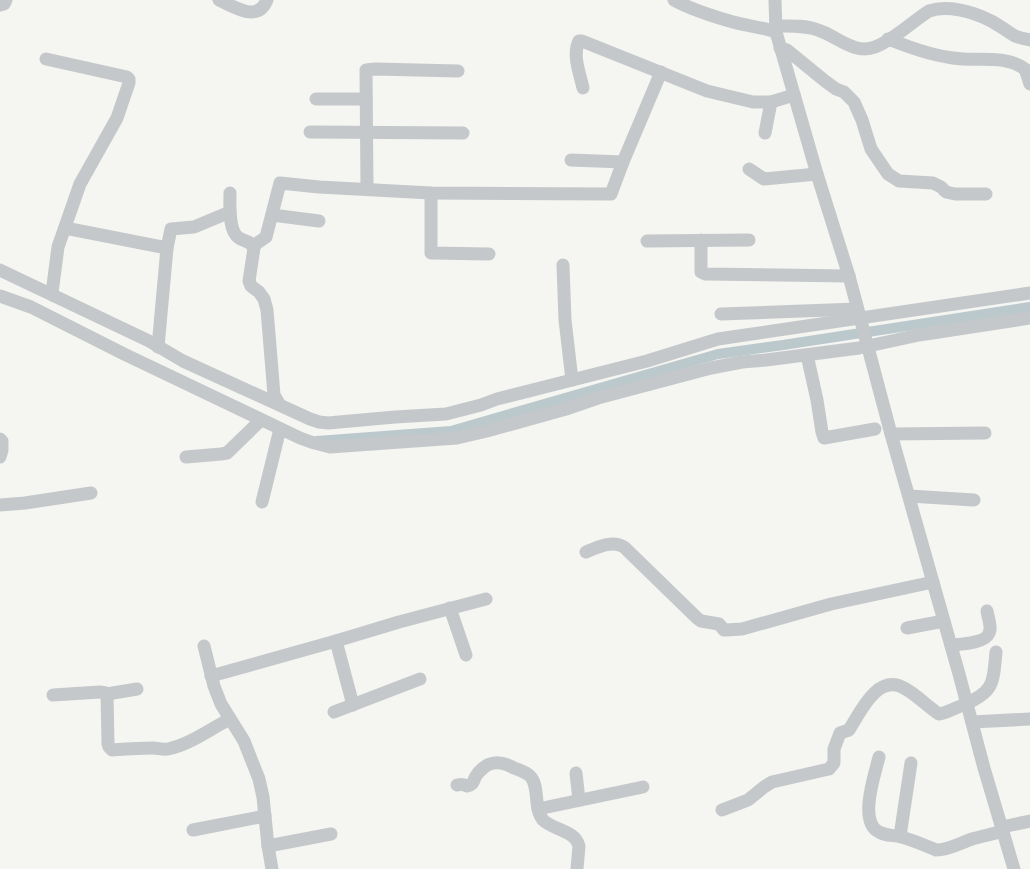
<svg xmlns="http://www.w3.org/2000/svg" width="1030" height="869" font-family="'Nunito Sans',sans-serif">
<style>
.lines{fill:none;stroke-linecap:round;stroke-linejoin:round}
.canal{stroke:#bbc8cc;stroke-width:10}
.minor{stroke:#c5c8cb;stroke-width:13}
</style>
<rect width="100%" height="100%" fill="#f5f5f1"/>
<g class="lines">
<polyline class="canal" points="317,441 451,431 718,354 783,345 1030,307"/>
<g class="minor">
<path d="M 219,0 C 235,7 258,23 267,0"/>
<path d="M 674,0 C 692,10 712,16 733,22 C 747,26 762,27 776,32"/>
<polyline points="775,0 776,32 817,174 849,276 891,434 959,674 984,768 1014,869"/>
<polyline points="0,5 4,4 6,0"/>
<path d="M 776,26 C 789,26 805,25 818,30 C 837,36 854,55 875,47 C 892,41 913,21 929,11 C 947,5 971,11 989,20 C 998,24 1006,31 1015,36 C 1020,38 1025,39 1030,40"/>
<path d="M 888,39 C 909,47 930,55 953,58 C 977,62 1004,54 1025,69 L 1030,84"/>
<polyline points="780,48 787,50 825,81 836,89 844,92 854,102 862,120 871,149 888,174 899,181 933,183 941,187 946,192 955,194 986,194"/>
<polyline points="46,59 127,77 129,79 129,83 117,118 80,184 58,247 52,293 54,296"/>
<path d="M 583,88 C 580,74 572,55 579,41 L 582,41 L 707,91 L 753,102 L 771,102 L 794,95"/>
<polyline points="316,99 366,99"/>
<polyline points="310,132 463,133"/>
<polyline points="765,133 771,102"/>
<polyline points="571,160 623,162"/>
<polyline points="749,169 764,179 817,174"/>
<polyline points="367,189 366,70 375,69 458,71"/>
<path d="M 230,193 C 230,205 228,231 239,238 C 245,242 251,241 254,248 L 249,281 L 251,286 L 259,292 L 264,299 L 267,310 L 274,395 L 280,405"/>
<polyline points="431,193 431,253 489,254"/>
<polyline points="272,215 319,221"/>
<polyline points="65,228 167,248"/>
<polyline points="701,240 701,272 705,274 849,276"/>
<polyline points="647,241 749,240"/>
<polyline points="253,246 266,237 280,183 319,187 431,193 611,194 623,162 661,72"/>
<polyline points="563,265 565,320 572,380"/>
<polyline points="0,270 149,341 183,361 310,419 319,422 328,423 395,417 446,414 481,405 497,399 647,361 718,339 1030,293"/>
<polyline points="0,296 31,307 124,354 300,438 311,442 330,447 457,438 487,431 566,409 598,398 711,368 742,362 766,360 859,348 919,335 1030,318"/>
<polyline points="721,314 857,309"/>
<polyline points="158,347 167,248 171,229 194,227 230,212"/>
<polyline points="807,355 817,400 822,432 824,438 875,429"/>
<polyline points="891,434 985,433"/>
<polyline points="0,439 2,441 2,450 0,457"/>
<polyline points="186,457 221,454 227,453 261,420"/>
<polyline points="909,496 974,500"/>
<polyline points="262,502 280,429"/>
<polyline points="0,505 25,503 91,493"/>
<path d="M 586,552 C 598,547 612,540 624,547 L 697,618 L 701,621 L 719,624 L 724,630 L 726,630 L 742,629 L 831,604 L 933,582"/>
<polyline points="450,608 466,655"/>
<polyline points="907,628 944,621"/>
<polyline points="336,641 353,705"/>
<path d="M 951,645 C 961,644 986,643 989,633 C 992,627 988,618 987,611"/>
<polyline points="204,646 214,686 221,704 244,741 259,779 263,797 268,846 272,869"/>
<polyline points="211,676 336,641 399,622 486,599"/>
<polyline points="107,694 137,689"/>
<path d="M 53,695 L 100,692 L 106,693 L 107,694 L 108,744 L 109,747 L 112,750 C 126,749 139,748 153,748 C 158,748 163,750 168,749 C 191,744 210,729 230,719"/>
<polyline points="334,712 420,679"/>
<polyline points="972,722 1030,719"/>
<path d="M 879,757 C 875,774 858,822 879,832 C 886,836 894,835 901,837 C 913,840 924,845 936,850 C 949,850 960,843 972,839 C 983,836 993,834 1003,831"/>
<polyline points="576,773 579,800"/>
<path d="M 457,785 C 461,784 464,784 467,786 C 474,785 473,781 476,776 C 479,771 486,765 490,764 C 498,761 507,764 514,768 C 519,770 526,772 530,776 C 540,786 533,808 543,820 C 553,830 575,830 579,846 L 577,869"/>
<polyline points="538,809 643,787"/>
<path d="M 722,810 L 748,800 L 764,787 L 772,782 L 829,769 L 834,763 L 834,749 L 840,733 L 849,730 C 860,713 877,673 904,688 C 917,695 927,706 939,714 C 947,713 955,708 963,705 C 994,692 993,684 996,652"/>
<polyline points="1002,827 1030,821"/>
<polyline points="193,830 265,816"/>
<polyline points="900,836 911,763"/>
<polyline points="268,846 331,834"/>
</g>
</g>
</svg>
